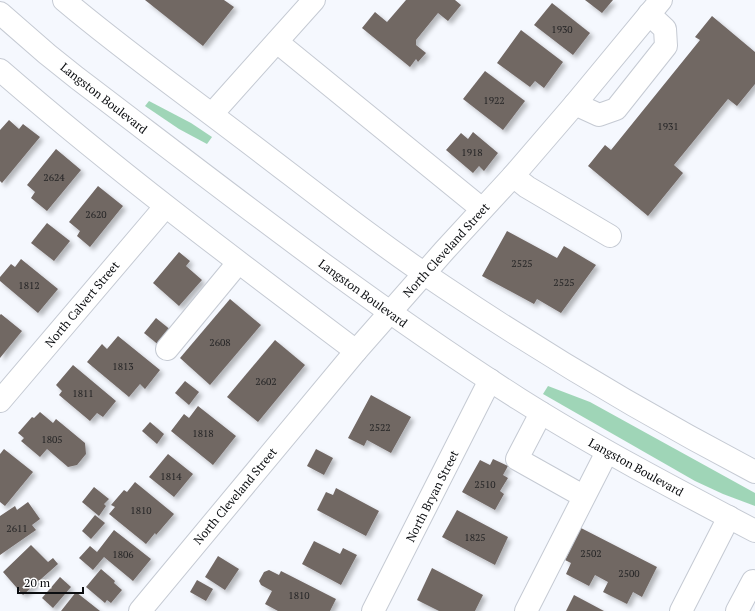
<svg xmlns="http://www.w3.org/2000/svg" width="755" height="611" font-family="'PT Serif',serif">
<style>
.green{fill:#9fd5b7}
.building{fill:#716764;filter:url(#shadow)}
.lines{fill:none;stroke-linecap:round;stroke-linejoin:round}
.minor-casing{stroke:#c5cad3;stroke-width:24}
.major-casing{stroke:#c5cad3;stroke-width:24}
.minor{stroke:#fff;stroke-width:22}
.major{stroke:#fff;stroke-width:22}
.labels{text-anchor:middle;dominant-baseline:central;stroke-width:3.5;stroke-linejoin:round;paint-order:stroke}
.number-label{font-size:10px;fill:#242425}
.street-label{font-size:12px;fill:#0b0d10;stroke:#fff}
</style>
<defs>
<filter id="shadow"><feDropShadow dx="3.5" dy="3.5" stdDeviation="2" flood-color="#0004"/></filter>
</defs>
<rect width="100%" height="100%" fill="#f5f8fe"/>
<g class="green">
<polygon points="149,101 191,123 212,137 207,144 179,129 145,106"/>
<polygon points="548,386 590,402 755,493 755,506 723,494 695,481 543,394"/>
</g>
<g class="building">
<polygon points="145,0 224,0 234,7 203,46"/>
<polygon points="406,0 455,0 461,5 448,21 438,13 416,40 416,45 426,53 418,62 416,59 410,67 362,28 375,12 387,22"/>
<polygon points="585,0 613,0 602,13"/>
<polygon points="552,3 590,33 573,55 534,25"/>
<polygon points="712,16 755,52 755,84 737,106 728,99 674,165 683,173 648,216 588,166 605,145 611,150 700,40 695,37"/>
<polygon points="521,30 563,62 544,88 535,81 530,87 497,63"/>
<polygon points="485,71 525,101 503,130 463,99"/>
<polygon points="9,120 19,129 23,124 40,137 2,183 0,181 0,130"/>
<polygon points="473,132 498,153 484,171 479,166 473,173 446,150 461,133 468,139"/>
<polygon points="56,149 81,170 47,211 31,198 35,192 27,185"/>
<polygon points="98,186 123,206 90,247 77,236 80,231 69,222"/>
<polygon points="47,223 70,241 54,261 31,243"/>
<polygon points="507,231 557,258 564,246 596,265 561,313 537,299 534,304 482,276"/>
<polygon points="179,252 190,261 186,266 202,280 179,306 153,283"/>
<polygon points="21,259 58,289 38,313 0,281 0,277 11,264 15,267"/>
<polygon points="230,299 261,325 210,385 180,358"/>
<polygon points="1,314 22,331 0,358 0,315"/>
<polygon points="156,318 172,331 160,346 144,333"/>
<polygon points="118,336 160,370 145,389 140,384 129,397 87,362 102,344 107,349"/>
<polygon points="275,340 305,365 258,422 227,397"/>
<polygon points="73,365 116,401 103,417 97,413 90,421 59,395 62,391 56,385"/>
<polygon points="185,381 199,392 189,405 175,393"/>
<polygon points="371,395 411,417 391,453 367,440 364,446 348,438"/>
<polygon points="198,406 236,436 213,465 171,431 184,414 189,418"/>
<polygon points="40,412 53,423 56,419 85,443 86,454 77,465 68,467 47,449 40,457 21,441 24,438 18,433 32,417 34,418"/>
<polygon points="150,422 164,434 157,444 142,431"/>
<polygon points="4,449 33,472 5,506 0,502 0,454"/>
<polygon points="316,449 333,458 324,475 307,466"/>
<polygon points="168,454 193,474 174,497 149,477"/>
<polygon points="493,459 508,466 503,475 508,478 500,491 504,494 495,510 462,492 480,460 490,465"/>
<polygon points="135,482 174,514 156,535 155,533 146,544 109,514 115,507 111,505 124,490 127,492"/>
<polygon points="94,487 109,499 104,504 106,506 99,516 82,502"/>
<polygon points="336,488 379,511 366,536 317,510 326,492 333,495"/>
<polygon points="28,502 40,519 32,525 36,530 0,555 0,516 15,506 17,510"/>
<polygon points="457,510 508,537 495,565 442,537"/>
<polygon points="95,515 105,523 91,539 82,531"/>
<polygon points="581,528 657,567 642,597 633,592 627,604 603,592 608,582 595,575 589,586 566,574 571,563 565,560"/>
<polygon points="114,530 151,559 133,581 104,557 93,570 79,558 90,546 97,552"/>
<polygon points="314,541 340,554 343,548 357,555 341,585 302,564"/>
<polygon points="31,545 48,562 53,558 58,564 23,595 3,572"/>
<polygon points="218,556 239,569 225,590 205,577"/>
<polygon points="432,568 483,595 475,611 439,611 417,600"/>
<polygon points="101,569 115,581 114,583 122,590 111,603 107,600 105,603 86,587"/>
<polygon points="269,570 279,575 281,571 336,599 330,611 278,611 265,604 272,591 261,585 259,581 264,572"/>
<polygon points="60,577 71,587 53,608 42,598"/>
<polygon points="197,580 213,589 206,601 190,592"/>
<polygon points="76,592 100,611 61,611"/>
<polygon points="574,595 604,611 566,611"/>
</g>
<g class="lines">
<defs>
<g id="minor">
<polyline points="277,42 482,209"/>
<path d="M 0,70 C 114,169 235,260 356,351"/>
<polyline points="575,104 599,115 616,109 666,46 665,29 649,14"/>
<polyline points="212,114 314,0"/>
<polyline points="513,176 527,187 610,236"/>
<polyline points="167,349 238,263"/>
<polyline points="0,401 165,207"/>
<polyline points="541,413 517,459 574,491"/>
<polyline points="140,611 356,351 444,251 513,176 575,104 661,0"/>
<polyline points="373,611 490,380"/>
<polyline points="526,611 607,452"/>
<polyline points="681,611 729,517"/>
<polyline points="737,611 753,581"/>
</g>
<g id="major">
<path d="M 64,0 C 122,49 184,93 244,139 C 310,189 375,241 444,287 C 544,354 648,416 755,472"/>
<path d="M 0,13 L 47,54 L 77,78 C 222,188 365,301 519,399 C 595,447 675,489 755,531"/>
</g>
</defs>
<use href="#minor" class="minor-casing"/>
<use href="#major" class="major-casing"/>
<use href="#minor" class="minor"/>
<use href="#major" class="major"/>
</g>
<g class="labels">
<g class="number-label">
<text x="562" y="29">1930</text>
<text x="494" y="100">1922</text>
<text x="668" y="126">1931</text>
<text x="472" y="152">1918</text>
<text x="54" y="177">2624</text>
<text x="96" y="214">2620</text>
<text x="522" y="263">2525</text>
<text x="564" y="282">2525</text>
<text x="29" y="285">1812</text>
<text x="220" y="342">2608</text>
<text x="123" y="366">1813</text>
<text x="266" y="381">2602</text>
<text x="83" y="393">1811</text>
<text x="380" y="427">2522</text>
<text x="203" y="433">1818</text>
<text x="52" y="439">1805</text>
<text x="171" y="476">1814</text>
<text x="485" y="484">2510</text>
<text x="141" y="510">1810</text>
<text x="17" y="528">2611</text>
<text x="475" y="537">1825</text>
<text x="591" y="553">2502</text>
<text x="123" y="554">1806</text>
<text x="629" y="573">2500</text>
<text x="299" y="595">1810</text>
</g>
<g class="street-label">
<text transform="translate(104 98) rotate(38)">Langston Boulevard</text>
<text transform="translate(446 250) rotate(-48)">North Cleveland Street</text>
<text transform="translate(363 293) rotate(36)">Langston Boulevard</text>
<text transform="translate(82 304) rotate(-50)">North Calvert Street</text>
<text transform="translate(636 467) rotate(29)">Langston Boulevard</text>
<text transform="translate(235 496) rotate(-50)">North Cleveland Street</text>
<text transform="translate(432 496) rotate(-63)">North Bryan Street</text>
</g>
</g>
<path d="M18 587v6h65v-6" fill="none" stroke="#0b0d10" stroke-width="2"/>
<text x="24" y="587" font-size="12" fill="#0b0d10" stroke="#ffffff" stroke-width="3" paint-order="stroke">20 m</text>
</svg>
